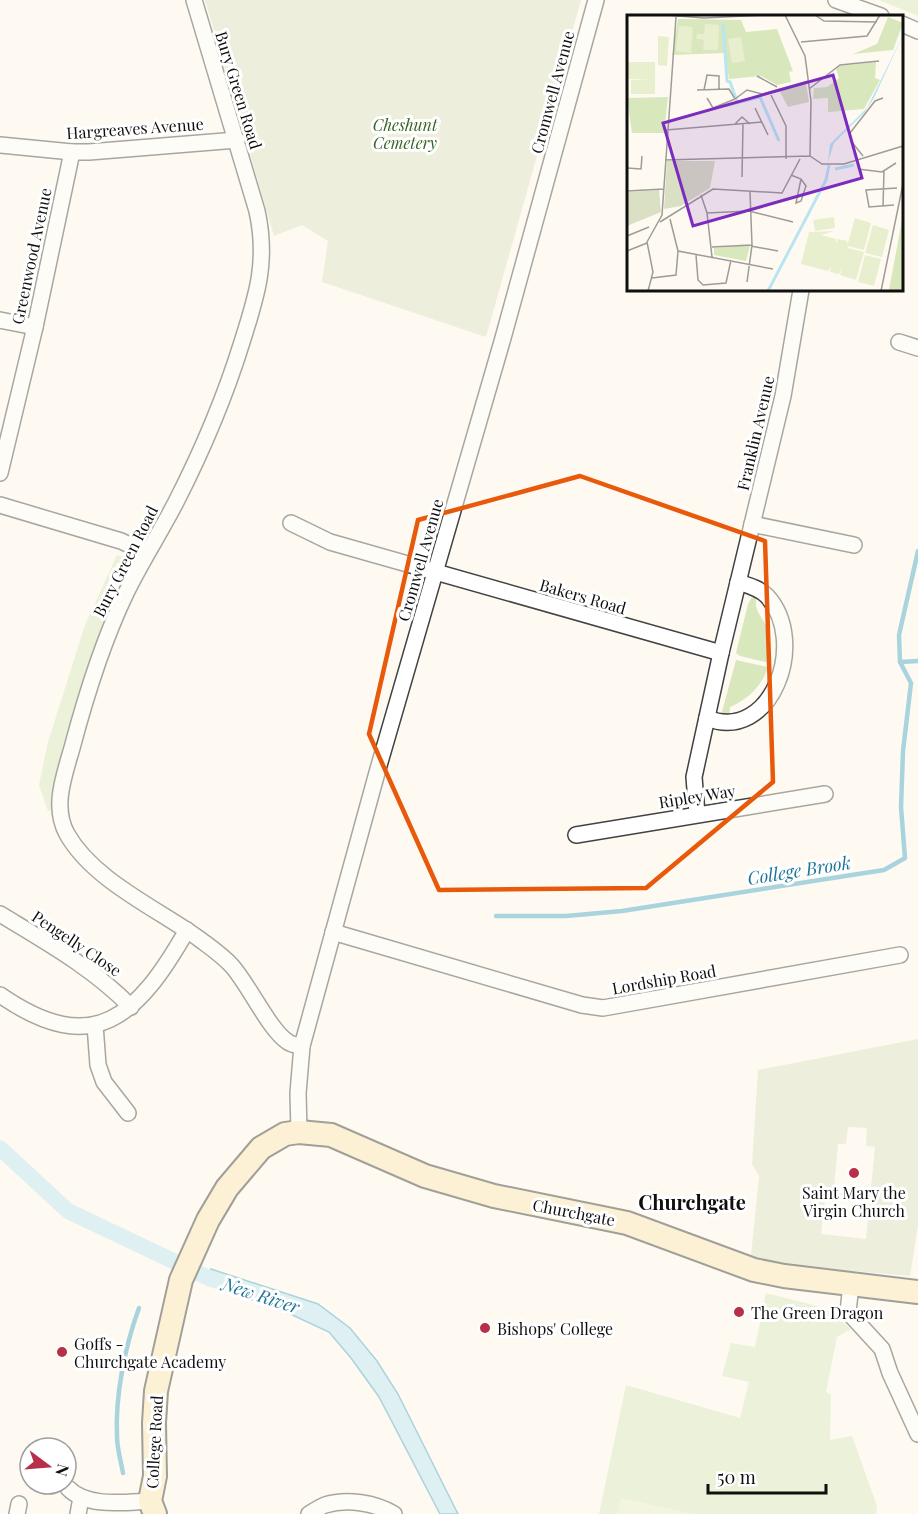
<svg xmlns="http://www.w3.org/2000/svg" width="918" height="1514" font-family="'Playfair Display',serif">
<style>
.green{fill:#d8e7bc}
.cemetery{fill:#dae0c3;fill-rule:evenodd}
.pitch{fill:#e8efce}
.water{fill:#b9e5f3;stroke:#44a4c5;stroke-width:1.5}
.lines{fill:none;stroke-linecap:round;stroke-linejoin:round}
.stream{stroke:#44a4c5;stroke-width:4.5}
.canal{stroke:#b9e5f3;stroke-width:16}
.street-casing{stroke:#424242;stroke-width:18}
.secondary-casing{stroke:#313131;stroke-width:26}
.street{stroke:#fff;stroke-width:15}
.secondary{stroke:#fae7b1;stroke-width:22}
.marked{fill:none;stroke:#e8590c;stroke-width:4.5;stroke-linejoin:round}
.poi-dot{fill:#b72f48;stroke:#fff;stroke-width:2}
.labels{text-anchor:middle;dominant-baseline:central;stroke-width:6;stroke-linejoin:round;paint-order:stroke}
.street-label{font-size:16px;fill:#0f0f0f;stroke:#fff}
.park-label{font-size:16px;font-style:italic;fill:#396322;stroke:#fff}
.poi-label{font-size:16px;fill:#0f0f0f;stroke:#fff;text-anchor:start}
.water-label{font-size:18px;font-style:italic;fill:#1f7599;stroke:#fff}
.quarter-label{font-size:20px;font-weight:bold;fill:#0f0f0f;stroke:#fff}
.inset-river{fill:none;stroke:#b9e5f3;stroke-width:3}
.inset-road{fill:none;stroke:#9e9c97;stroke-width:1.5}
.view{fill:#7b2cbf;fill-opacity:0.15;stroke:#7b2cbf;stroke-width:3}
.inset-edge{fill:none;stroke:#0f0f0f;stroke-width:3}
</style>
<rect width="100%" height="100%" fill="#fefaf1"/>
<g class="green">
<polygon points="879,0 918,0 918,16"/>
<path d="M 117,555 L 132,560 L 131,569 L 117,563 L 100,600 L 112,606 C 95,651 79,695 66,742 C 60,764 53,787 53,810 L 48,811 L 39,785 L 48,742 L 85,625 Z"/>
<path d="M 752,597 L 756,597 C 755,612 759,612 765,624 C 771,637 772,649 769,663 L 740,656 L 736,653 L 748,604 Z"/>
<path d="M 736,660 L 768,667 C 762,686 748,699 730,707 L 729,718 L 722,714 L 722,712 Z"/>
<polygon points="766,1293 817,1306 830,1312 851,1329 837,1337 826,1392 831,1394 830,1440 852,1436 877,1506 876,1514 599,1514 626,1385 740,1418 749,1382 722,1376 731,1343 755,1347"/>
</g>
<g class="cemetery">
<polygon points="205,0 581,0 486,337 322,282 328,241 302,225 274,236"/>
<path d="M 918,1039 L 918,1226 L 910,1276 L 764,1263 L 751,1256 L 759,1176 L 752,1164 L 758,1070 ZM 848,1127 L 867,1128 L 866,1146 L 875,1147 L 866,1239 L 821,1234 L 825,1199 L 833,1200 L 838,1144 L 846,1144 Z"/>
</g>
<polygon class="pitch" points="621,1498 693,1514 617,1514"/>
<polygon class="water" points="211,1269 318,1304 350,1328 377,1361 398,1394 458,1514 440,1514 379,1397 351,1358 329,1332 286,1312 205,1283"/>
<g class="lines">
<g class="stream">
<polyline points="900,662 918,661"/>
<polyline points="496,916 566,916 622,911 884,870 905,858 901,807 903,751 911,683 900,662 899,635 918,551"/>
<path d="M 123,1473 C 121,1461 117,1449 117,1436 C 115,1396 125,1346 139,1308"/>
</g>
<polyline class="canal" points="0,1148 68,1211 211,1279 229,1284"/>
<defs>
<g id="street">
<path d="M 194,0 L 257,211 C 268,261 257,295 242,342 C 225,397 202,451 176,502 C 160,533 141,562 126,593 C 102,643 86,695 72,748 C 64,776 52,807 67,834 C 93,880 156,908 198,938 C 210,947 222,955 232,966 C 249,985 270,1031 288,1042 C 292,1045 297,1045 302,1046"/>
<polyline points="836,0 881,16"/>
<polyline points="902,24 918,31"/>
<polyline points="0,145 72,152 89,152 237,140"/>
<polyline points="0,320 35,327"/>
<polyline points="899,342 918,348"/>
<polyline points="0,473 35,327 72,152"/>
<polyline points="0,505 121,541 147,553"/>
<polyline points="291,523 330,542 721,653"/>
<polyline points="752,524 854,545"/>
<path d="M 707,718 C 771,744 809,642 767,596 C 759,588 747,585 738,582"/>
<polyline points="697,814 694,777 721,653 783,396 801,290"/>
<polyline points="576,835 825,794"/>
<path d="M 0,914 C 46,942 93,968 131,1007"/>
<polyline points="333,932 582,1005 603,1008 900,955"/>
<path d="M 0,995 C 94,1060 138,1016 187,930"/>
<polyline points="95,1025 98,1065 104,1082 128,1113"/>
<polyline points="299,1132 298,1093 302,1046 378,769 503,338 596,0"/>
<polyline points="851,1284 848,1312 882,1349 890,1373 918,1434"/>
<path d="M 68,1488 C 87,1508 125,1502 150,1501"/>
<polyline points="17,1514 19,1504"/>
<polyline points="78,1514 81,1498"/>
<path d="M 309,1514 C 314,1511 320,1507 325,1505 C 347,1498 375,1503 394,1514"/>
</g>
<polyline id="secondary" points="155,1514 150,1501 155,1476 154,1423 156,1391 181,1280 208,1220 227,1188 261,1148 285,1134 299,1132 331,1135 425,1176 494,1196 627,1223 754,1270 784,1276 918,1292"/>
</defs>
<use href="#street" class="street-casing"/>
<use href="#secondary" class="secondary-casing"/>
<use href="#street" class="street"/>
<use href="#secondary" class="secondary"/>
</g>
<path d="M0 0H918V1514H0ZM 580,476 L 765,541 L 773,782 L 646,888 L 439,890 L 369,734 L 418,520 Z" fill="#fefaf1" fill-opacity=".55" fill-rule="evenodd"/>
<path class="marked" d="M 580,476 L 765,541 L 773,782 L 646,888 L 439,890 L 369,734 L 418,520 Z"/>
<g class="poi-dot">
<circle cx="854" cy="1173" r="6"/>
<circle cx="739" cy="1312" r="6"/>
<circle cx="485" cy="1328" r="6"/>
<circle cx="62" cy="1352" r="6"/>
</g>
<g class="labels">
<g class="street-label">
<text transform="translate(239 90) rotate(73)">Bury Green Road</text>
<text transform="translate(552 92) rotate(-75)">Cromwell Avenue</text>
<text transform="translate(135 128) rotate(-4)">Hargreaves Avenue</text>
<text transform="translate(31 256) rotate(-78)">Greenwood Avenue</text>
<text transform="translate(755 433) rotate(-77)">Franklin Avenue</text>
<text transform="translate(420 560) rotate(-74)">Cromwell Avenue</text>
<text transform="translate(125 561) rotate(-63)">Bury Green Road</text>
<text transform="translate(583 596) rotate(16)">Bakers Road</text>
<text transform="translate(697 796) rotate(-9)">Ripley Way</text>
<text transform="translate(77 943) rotate(34)">Pengelly Close</text>
<text transform="translate(664 979) rotate(-10)">Lordship Road</text>
<text transform="translate(574 1212) rotate(11)">Churchgate</text>
<text transform="translate(154 1442) rotate(-87)">College Road</text>
</g>
<g class="park-label">
<text x="405" y="124">Cheshunt<tspan x="405" dy="18">Cemetery</tspan></text>
</g>
<g class="poi-label">
<text x="854" y="1192" text-anchor="middle">Saint Mary the<tspan x="854" dy="18">Virgin Church</tspan></text>
<text x="751" y="1312">The Green Dragon</text>
<text x="497" y="1328">Bishops' College</text>
<text x="74" y="1343">Goffs -<tspan x="74" dy="18">Churchgate Academy</tspan></text>
</g>
<g class="water-label">
<text transform="translate(799 870) rotate(-9)">College Brook</text>
<text transform="translate(261 1295) rotate(18)">New River</text>
</g>
<g class="quarter-label">
<text x="692" y="1201">Churchgate</text>
</g>
</g>
<g transform="translate(627 15)">
<rect width="276" height="276" fill="#fefaf1"/>
<path d="M 261,2 L 276,8 L 266,35 L 226,39 L 250,29 ZM 51,4 L 114,5 L 119,17 L 150,14 L 166,56 L 162,57 L 164,67 L 150,70 L 134,61 L 102,64 L 98,38 L 45,40 ZM 249,47 L 248,63 L 253,65 L 237,94 L 201,97 L 201,83 L 186,84 L 187,73 L 200,72 L 212,63 L 209,54 L 213,51 ZM 41,82 L 37,118 L 5,118 L 0,83 ZM 276,200 L 276,276 L 268,276 L 262,275 ZM 123,230 L 119,246 L 87,240 L 87,233 Z" fill="#d8e7bc"/>
<path d="M 179,68 L 182,87 L 161,92 L 152,75 ZM 40,146 L 88,146 L 83,173 L 54,191 L 37,194 ZM 32,175 L 34,197 L 0,211 L 0,177 Z" fill="#dae0c3"/>
<path d="M 78,9 L 92,10 L 91,35 L 76,35 L 77,25 L 69,24 L 70,19 L 77,19 ZM 52,11 L 66,12 L 64,38 L 49,36 ZM 31,21 L 42,22 L 40,51 L 31,50 ZM 114,22 L 118,46 L 105,48 L 101,24 ZM 1,47 L 28,47 L 28,79 L 4,79 L 4,65 L 23,64 L 1,64 ZM 207,202 L 208,213 L 188,216 L 186,205 ZM 228,203 L 244,208 L 237,235 L 220,231 ZM 246,210 L 262,215 L 255,242 L 238,238 ZM 207,216 L 194,220 L 209,224 L 209,229 L 211,224 L 220,226 L 221,233 L 237,237 L 229,265 L 213,260 L 215,253 L 212,259 L 203,257 L 204,252 L 201,256 L 174,249 L 182,217 ZM 238,240 L 254,244 L 247,271 L 231,267 Z" fill="#e8efce"/>
<path d="M 276,20 L 247,83 L 237,98 L 207,128 L 201,147 L 203,129 L 240,93 Z" fill="#b9e5f3"/>
<path class="inset-river" d="M 96,9 L 100,66 L 103,67 L 111,89M 97,91 L 133,82 L 152,126M 208,154 L 227,150M 141,276 L 199,165 L 202,150"/>
<path class="inset-road" d="M 39,0 L 77,3 L 139,0M 158,0 L 178,41 L 184,86 L 183,141M 188,0 L 197,6 L 250,7M 174,27 L 240,21 L 253,0M 130,61 L 150,72M 182,74 L 213,50 L 252,46M 70,75 L 102,74 L 108,84 L 120,75 L 135,79 L 181,66M 77,75 L 80,60 L 92,61 L 92,75M 144,80 L 159,111 L 159,144M 80,83 L 86,93 L 108,84M 128,93 L 141,120M 107,110 L 115,102 L 123,109M 39,115 L 135,107M 183,141 L 195,149 L 217,149 L 276,131M 236,141 L 224,126 L 223,118 L 248,86 L 256,83M 38,145 L 183,141M 0,153 L 14,154 L 15,141M 231,154 L 255,157 L 269,148M 164,160 L 174,164 L 179,171 L 174,186 L 169,188 L 174,164M 115,162 L 116,109M 0,176 L 37,174M 74,180 L 80,198 L 85,242M 267,190 L 242,192 L 239,175 L 270,173M 256,191 L 257,156M 80,198 L 122,196 L 166,207M 43,204 L 51,236 L 146,254M 33,207 L 86,174 L 155,178 L 173,144M 0,221 L 22,212M 124,231 L 151,236M 85,232 L 125,230M 0,236 L 20,228M 69,240 L 71,265 L 76,270 L 99,268 L 104,245M 25,263 L 49,260 L 51,236M 120,267 L 125,230 L 123,177M 21,276 L 26,257 L 20,227 L 35,200 L 49,2M 254,276 L 276,169"/>
<path class="view" d="M 206,60 L 235,163 L 66,211 L 36,108 Z"/>
<rect width="276" height="276" class="inset-edge"/>
</g>
<g transform="translate(48 1466) rotate(106)"><circle r="28" fill="#ffffff" stroke="#9f9f9f" stroke-width="1.5"/>
<path d="M0-4.5L10 22L0 15L-10 22Z" fill="#b72f48"/>
<text y="-9" font-size="16" font-weight="bold" text-anchor="middle" fill="#0f0f0f">N</text>
</g>
<path d="M708 1484v9h118v-9" fill="none" stroke="#0f0f0f" stroke-width="3"/>
<text x="717" y="1484" font-size="18" fill="#0f0f0f" stroke="#ffffff" stroke-width="4.5" paint-order="stroke">50 m</text>
</svg>
